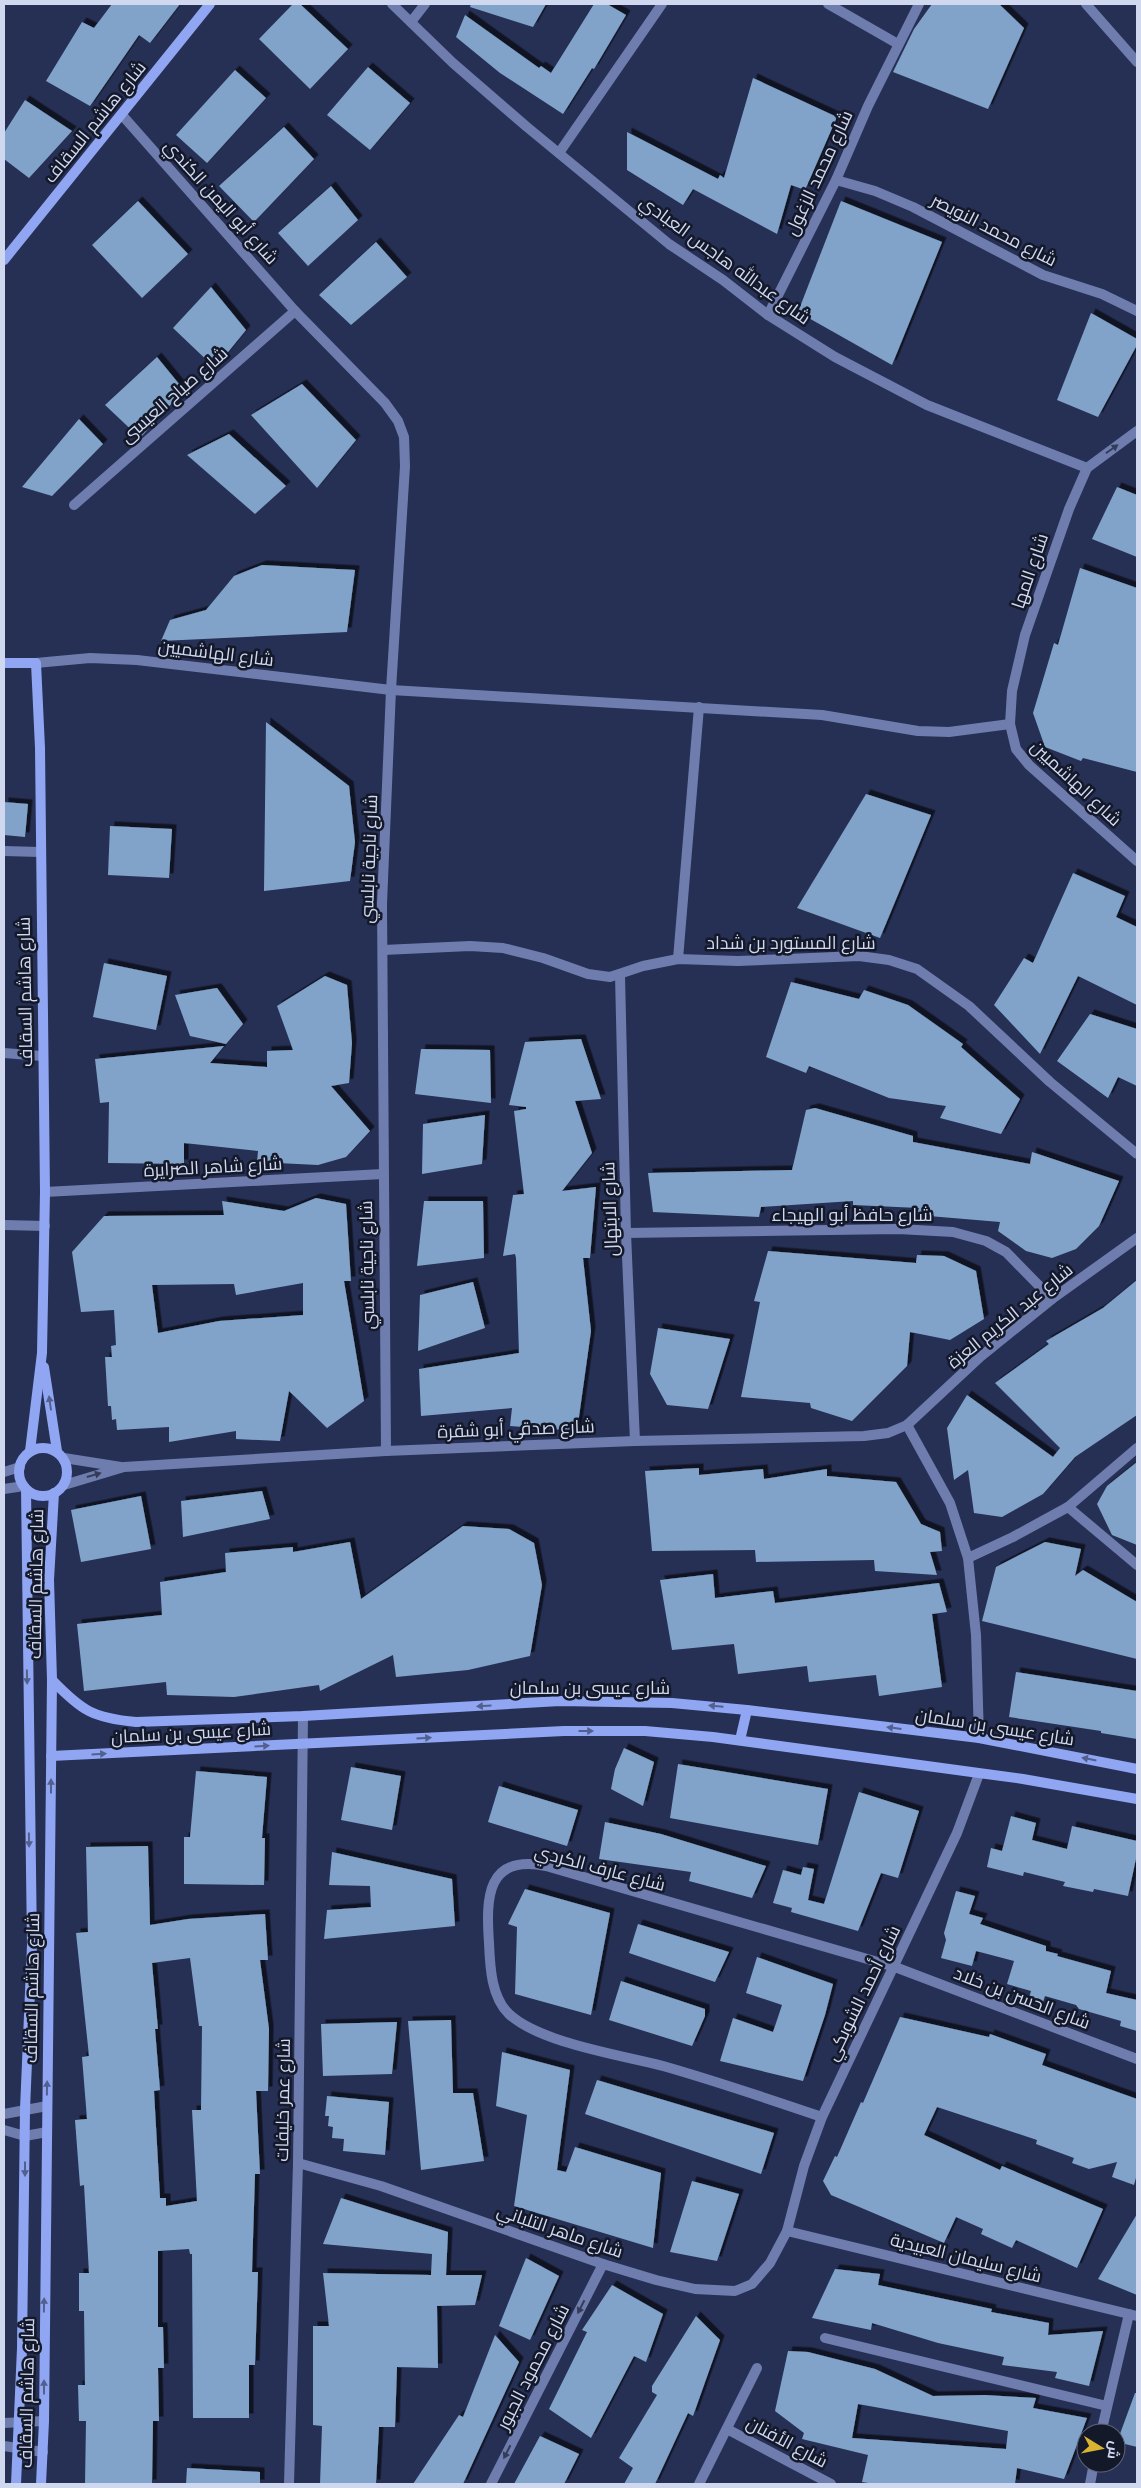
<svg xmlns="http://www.w3.org/2000/svg" width="1141" height="2488" font-family="'Fira Sans Condensed',Cairo,sans-serif">
<style>
.building{fill:#81a3c9;fill-rule:evenodd;filter:url(#shadow)}
.lines{fill:none;stroke-linecap:round;stroke-linejoin:round}
.street{stroke:#6e7dad;stroke-width:10}
.secondary{stroke:#90a6f3;stroke-width:10}
.oneway{fill:#343c58}
.oneway2{fill:#52608e}
.labels{text-anchor:middle;dominant-baseline:central;stroke-width:5;stroke-linejoin:round;paint-order:stroke}
.street-label{font-size:18px;fill:#d0d8f0;stroke:#14192a}
</style>
<defs>
<filter id="shadow"><feDropShadow dx="4.5" dy="-4.5" stdDeviation="0" flood-color="#0009"/></filter>
</defs>
<rect width="100%" height="100%" fill="#262f54"/>
<g class="building">
<polygon points="112,4 180,4 150,43 139,35 90,106 46,81 82,22 94,28"/>
<polygon points="293,4 300,4 348,49 310,89 259,39"/>
<polygon points="471,4 546,4 533,27 470,7"/>
<polygon points="594,4 607,4 626,15 594,69 592,68 563,114 500,73 456,37 465,15 539,68 541,66 551,73"/>
<polygon points="932,4 999,4 1024,28 988,109 893,72 914,29"/>
<polygon points="368,67 410,103 370,150 327,115"/>
<polygon points="235,70 266,98 207,163 176,135"/>
<polygon points="753,78 837,117 805,190 791,185 777,234 693,189 683,205 627,170 627,132 718,179 720,175 724,178"/>
<polygon points="25,100 72,131 29,178 4,159 4,133"/>
<polygon points="284,127 314,159 254,222 219,186"/>
<polygon points="331,186 358,220 308,266 278,233"/>
<polygon points="138,201 188,254 142,298 92,245"/>
<polygon points="841,201 942,242 892,365 798,312"/>
<polygon points="376,242 407,277 351,325 319,295"/>
<polygon points="211,287 246,330 215,368 173,328"/>
<polygon points="1091,313 1137,339 1137,345 1098,417 1057,400"/>
<polygon points="157,357 184,390 140,438 105,405"/>
<polygon points="302,384 356,440 317,488 251,415"/>
<polygon points="79,419 103,444 52,496 22,487"/>
<polygon points="229,434 286,486 255,514 187,455"/>
<polygon points="1117,487 1137,495 1137,557 1092,539"/>
<polygon points="262,565 355,570 347,632 161,641 170,620 206,610 234,576"/>
<polygon points="1080,568 1137,588 1137,772 1083,758 1081,761 1045,747 1033,713 1054,643 1058,645"/>
<polygon points="266,722 349,786 355,842 350,881 264,891"/>
<polygon points="866,794 931,815 880,938 797,908"/>
<polygon points="4,802 28,804 25,837 4,835"/>
<polygon points="110,826 172,829 169,878 108,875"/>
<polygon points="1073,873 1125,896 1116,917 1137,927 1137,1005 1078,976 1040,1054 994,1005 1024,958 1033,963"/>
<polygon points="104,963 167,976 156,1030 93,1017"/>
<polygon points="325,976 347,985 352,1043 349,1083 331,1086 370,1131 346,1157 318,1165 257,1162 258,1151 184,1143 184,1164 108,1163 109,1102 100,1103 95,1059 224,1046 210,1063 267,1067 267,1051 293,1050 277,1006"/>
<polygon points="791,982 859,999 864,990 908,1005 963,1044 961,1047 1020,1099 1001,1134 940,1118 946,1106 889,1098 809,1066 806,1073 766,1057"/>
<polygon points="217,988 243,1024 226,1044 190,1036 175,995"/>
<polygon points="1090,1014 1137,1029 1137,1086 1118,1077 1108,1098 1057,1061"/>
<polygon points="581,1039 601,1099 575,1101 592,1153 562,1191 596,1187 590,1258 583,1258 591,1331 577,1431 510,1426 512,1408 421,1416 419,1369 519,1353 516,1258 515,1254 503,1256 513,1195 524,1194 514,1111 526,1109 526,1107 509,1105 525,1042"/>
<polygon points="421,1049 490,1050 491,1103 415,1094"/>
<polygon points="815,1108 913,1136 913,1142 1030,1164 1032,1152 1119,1181 1099,1226 1076,1249 1052,1258 1026,1251 998,1231 1000,1222 917,1215 919,1208 853,1205 853,1201 761,1207 759,1217 653,1212 648,1173 792,1170 806,1110"/>
<polygon points="485,1115 482,1164 422,1174 423,1124"/>
<path d="M 316,1198 L 346,1204 L 351,1281 L 344,1281 L 364,1401 L 327,1428 L 289,1391 L 280,1441 L 236,1439 L 236,1431 L 169,1442 L 169,1427 L 117,1430 L 116,1419 L 112,1420 L 111,1406 L 108,1406 L 105,1357 L 112,1357 L 111,1346 L 116,1345 L 114,1310 L 81,1312 L 72,1252 L 104,1216 L 224,1215 L 222,1201 L 284,1211 ZM 303,1283 L 303,1315 L 219,1321 L 158,1333 L 152,1285 L 234,1284 L 236,1295 Z"/>
<polygon points="424,1201 483,1201 484,1258 417,1266"/>
<polygon points="768,1251 916,1263 917,1255 944,1256 976,1271 984,1319 950,1340 910,1332 907,1366 852,1421 811,1408 810,1403 741,1397 760,1302 754,1301"/>
<polygon points="1137,1280 1137,1415 1075,1457 1043,1494 1002,1517 974,1513 968,1470 954,1480 947,1428 967,1395 1053,1457 1060,1448 995,1383 1049,1344 1046,1341 1103,1308"/>
<polygon points="473,1282 485,1328 418,1351 420,1295"/>
<polygon points="658,1328 730,1339 708,1409 667,1405 650,1374"/>
<polygon points="1137,1462 1137,1545 1112,1535 1097,1504 1107,1486"/>
<polygon points="699,1468 699,1475 763,1469 764,1479 827,1469 827,1476 896,1482 921,1524 940,1532 942,1551 930,1552 937,1575 875,1571 874,1560 756,1562 755,1550 652,1551 645,1471"/>
<polygon points="262,1491 270,1519 183,1537 181,1501"/>
<polygon points="141,1496 151,1549 81,1562 71,1510"/>
<polygon points="463,1526 509,1529 534,1543 542,1585 530,1656 468,1670 396,1677 393,1655 320,1691 319,1685 234,1697 167,1695 166,1682 84,1691 77,1624 162,1615 160,1582 226,1572 225,1553 293,1547 293,1552 350,1542 361,1599"/>
<polygon points="1045,1542 1081,1549 1075,1576 1083,1570 1137,1602 1137,1659 982,1621 996,1567"/>
<polygon points="713,1574 715,1598 773,1591 775,1603 939,1583 947,1612 932,1614 942,1687 879,1696 876,1675 809,1682 807,1666 738,1674 734,1644 672,1650 660,1580"/>
<polygon points="1016,1672 1137,1691 1137,1739 1101,1733 1101,1731 1009,1717"/>
<polygon points="624,1748 654,1762 643,1806 611,1789 615,1769"/>
<polygon points="678,1764 828,1789 818,1845 670,1818"/>
<polygon points="351,1767 401,1776 392,1830 341,1820"/>
<polygon points="196,1771 267,1777 262,1838 265,1838 264,1885 184,1884 184,1837 190,1837"/>
<polygon points="499,1786 578,1810 567,1846 488,1822"/>
<polygon points="859,1792 919,1811 898,1878 881,1873 858,1931 791,1912 792,1908 773,1903 783,1870 801,1875 803,1867 814,1869 808,1900 824,1904"/>
<polygon points="1011,1816 1036,1823 1032,1840 1067,1849 1072,1826 1137,1841 1137,1854 1128,1896 1094,1889 1093,1892 1063,1886 1065,1882 1024,1872 1023,1876 987,1867 991,1848 1002,1851"/>
<polygon points="605,1822 661,1834 766,1866 752,1898 689,1881 691,1872 599,1859"/>
<path d="M 148,1846 L 150,1925 L 188,1919 L 265,1914 L 268,1960 L 260,1960 L 269,2029 L 268,2091 L 256,2091 L 260,2174 L 255,2174 L 252,2272 L 258,2272 L 255,2365 L 249,2365 L 249,2418 L 193,2418 L 192,2254 L 190,2254 L 189,2249 L 158,2251 L 158,2327 L 163,2327 L 164,2368 L 158,2368 L 159,2421 L 153,2421 L 152,2484 L 85,2484 L 86,2421 L 79,2421 L 78,2385 L 85,2385 L 84,2311 L 79,2311 L 79,2273 L 89,2273 L 84,2185 L 80,2186 L 75,2120 L 87,2119 L 82,2057 L 89,2056 L 76,1933 L 88,1932 L 86,1847 ZM 190,1958 L 199,2026 L 202,2026 L 201,2110 L 192,2110 L 197,2201 L 166,2206 L 166,2198 L 160,2198 L 154,2091 L 160,2090 L 155,2029 L 158,2029 L 152,1963 Z"/>
<polygon points="332,1852 452,1879 455,1926 324,1939 327,1910 371,1907 370,1886 329,1885"/>
<polygon points="525,1889 610,1913 591,2015 515,1994 517,1927 508,1924"/>
<polygon points="956,1891 975,1896 969,1914 983,1918 980,1924 1046,1946 1046,1951 1058,1954 1057,1956 1111,1971 1106,1993 1137,2000 1137,2031 1120,2026 1121,2021 1079,2009 1076,2005 1045,1996 1043,2002 1029,1998 1031,1991 1007,1984 1014,1961 976,1951 972,1966 941,1958 946,1940 944,1933"/>
<polygon points="638,1924 729,1952 715,1982 629,1953"/>
<polygon points="757,1957 833,1984 825,2015 803,2081 720,2061 733,2018 773,2032 782,2005 746,1993"/>
<polygon points="621,1981 705,2009 705,2016 692,2046 609,2020"/>
<polygon points="900,2017 989,2037 990,2034 1046,2054 1042,2065 1137,2099 1137,2174 1134,2185 1112,2177 1117,2162 1089,2169 1072,2163 1074,2158 1036,2144 1037,2140 937,2107 924,2135 1000,2170 1002,2166 1103,2209 1077,2268 1016,2240 1012,2248 981,2234 983,2229 956,2217 944,2243 831,2195 823,2181 835,2156 837,2157 861,2102 863,2103"/>
<polygon points="451,2020 453,2093 473,2093 484,2161 421,2170 408,2021"/>
<polygon points="397,2022 392,2074 323,2076 321,2024"/>
<polygon points="502,2052 570,2070 557,2170 566,2172 575,2147 661,2173 653,2248 514,2206 527,2115 496,2106"/>
<polygon points="597,2080 774,2133 761,2174 585,2114"/>
<polygon points="327,2096 389,2102 385,2155 343,2151 344,2139 332,2138 333,2127 328,2126 329,2116 325,2116"/>
<polygon points="692,2181 739,2194 717,2261 670,2252"/>
<polygon points="341,2198 448,2232 446,2275 482,2275 475,2305 437,2306 438,2368 397,2367 395,2427 379,2427 376,2484 320,2484 322,2426 313,2425 313,2326 329,2326 323,2273 431,2275 432,2254 323,2244"/>
<polygon points="1137,2214 1137,2295 1098,2279"/>
<polygon points="526,2258 559,2276 530,2340 499,2326"/>
<polygon points="835,2269 880,2274 878,2285 992,2309 991,2312 1049,2323 1048,2335 1103,2331 1089,2386 1055,2378 1057,2372 1002,2365 1004,2357 938,2343 872,2323 871,2330 812,2318"/>
<polygon points="612,2285 663,2314 646,2362 634,2356 591,2438 549,2409 587,2332 582,2330"/>
<polygon points="696,2316 720,2340 693,2416 688,2413 655,2484 624,2484 633,2468 619,2458 657,2395 652,2392 652,2386"/>
<polygon points="495,2335 519,2362 463,2484 413,2484 459,2415 463,2417"/>
<path d="M 788,2351 L 808,2352 L 875,2369 L 933,2396 L 985,2395 L 1036,2398 L 1033,2408 L 1087,2418 L 1064,2479 L 1017,2468 L 1015,2484 L 874,2484 L 862,2482 L 868,2455 L 802,2439 L 804,2433 L 775,2411 ZM 858,2404 L 1008,2431 L 1006,2449 L 852,2438 Z"/>
<polygon points="1135,2393 1137,2393 1137,2447 1117,2442"/>
<polygon points="540,2436 579,2454 564,2484 514,2484"/>
<polygon points="187,2468 260,2472 260,2484 186,2484"/>
</g>
<g class="lines">
<g class="street">
<polyline points="392,4 453,63 527,127 669,244 723,280 768,315 835,357 927,405 1087,468"/>
<polyline points="828,4 898,44"/>
<polyline points="1086,4 1137,62"/>
<polyline points="411,22 425,4"/>
<polyline points="122,115 295,311 385,403 398,421 404,437 405,466 391,690 382,904 386,1451"/>
<polyline points="559,153 662,4"/>
<polyline points="836,180 875,191 913,207 1043,275 1102,294 1137,311"/>
<polyline points="768,315 836,180 868,106 919,4"/>
<polyline points="1137,431 1087,468 1069,509 1025,635 1012,691 1010,724 1016,749 1029,765 1137,861"/>
<polyline points="74,505 295,311"/>
<polyline points="36,663 90,658 137,660 391,690 822,715 918,731 949,732 1010,724"/>
<polyline points="4,851 40,852"/>
<polyline points="383,950 470,946 503,948 543,958 588,974 610,977 643,966 678,959 738,961 859,956 889,960 917,969 969,1006 1050,1082 1137,1154"/>
<polyline points="678,959 699,707"/>
<polyline points="620,975 626,1233 635,1441"/>
<polyline points="4,1053 42,1056"/>
<polyline points="45,1192 383,1174"/>
<polyline points="4,1225 45,1226"/>
<polyline points="626,1233 898,1229 953,1232 986,1241 1006,1252 1052,1299"/>
<polyline points="907,1425 950,1503 968,1558 976,1635 979,1738"/>
<polyline points="64,1458 121,1467"/>
<polyline points="4,1472 20,1467"/>
<polyline points="64,1485 124,1467 386,1451 635,1441 864,1436 888,1433 907,1425 980,1357 1052,1299 1137,1238"/>
<polyline points="4,1489 24,1486"/>
<polyline points="1068,1507 1137,1565"/>
<polyline points="968,1558 1013,1537 1068,1507 1137,1448"/>
<polyline points="4,2114 47,2106"/>
<path d="M 822,2117 C 769,2099 716,2081 663,2066 C 621,2055 540,2043 509,2014 C 491,1997 490,1966 489,1943 C 486,1898 486,1854 546,1866 L 895,1967 L 1137,2059"/>
<polyline points="4,2130 25,2136 47,2132"/>
<polyline points="298,2163 381,2186 603,2264 656,2280 695,2289 735,2291 752,2284 770,2263 787,2231 804,2166 822,2117 957,1833 979,1774"/>
<polyline points="787,2231 1137,2316"/>
<polyline points="825,2338 1107,2406"/>
<polyline points="4,2423 44,2421"/>
<polyline points="727,2429 831,2484"/>
<polyline points="1101,2433 1129,2314"/>
<polyline points="4,2446 43,2452"/>
<polyline points="289,2484 298,2163 303,1716"/>
<polyline points="491,2484 603,2264"/>
<polyline points="699,2484 757,2368"/>
<polyline points="1090,2484 1094,2463"/>
</g>
<g class="secondary">
<polyline points="4,260 210,4"/>
<polyline points="4,663 36,663 40,748 45,1192 42,1353 30,1451"/>
<polyline points="44,1367 57,1451"/>
<circle cx="43" cy="1472" r="24"/>
<path d="M 52,1680 C 82,1711 93,1718 136,1722 L 303,1716 L 560,1701 L 672,1703 L 747,1710 L 979,1738 L 1137,1769"/>
<polyline points="740,1740 747,1710"/>
<polyline points="51,1756 564,1731 645,1731 713,1737 1023,1779 1137,1799"/>
<polyline points="16,2484 22,2348 25,2109 32,1945 26,1489"/>
<polyline points="41,2484 44,2421 52,1680 49,1580 54,1493"/>
</g>
</g>
<defs><path id="oneway-solid" d="M-6-.8H1V-3.2L6.5 0L1 3.2V.8H-6Z" transform="scale(1.25)"/></defs>
<g class="oneway">
<use href="#oneway-solid" transform="translate(1112 449) rotate(-35)"/>
<use href="#oneway-solid" transform="translate(94 1475) rotate(-16)"/>
<use href="#oneway-solid" transform="translate(581 2307) rotate(117)"/>
<use href="#oneway-solid" transform="translate(507 2452) rotate(117)"/>
</g>
<g class="oneway2">
<use href="#oneway-solid" transform="translate(50 1403) rotate(-98)"/>
<use href="#oneway-solid" transform="translate(27 1677) rotate(89)"/>
<use href="#oneway-solid" transform="translate(484 1706) rotate(177)"/>
<use href="#oneway-solid" transform="translate(716 1706) rotate(-175)"/>
<use href="#oneway-solid" transform="translate(894 1728) rotate(-173)"/>
<use href="#oneway-solid" transform="translate(586 1731)"/>
<use href="#oneway-solid" transform="translate(424 1738) rotate(-3)"/>
<use href="#oneway-solid" transform="translate(262 1746) rotate(-3)"/>
<use href="#oneway-solid" transform="translate(99 1754) rotate(-3)"/>
<use href="#oneway-solid" transform="translate(1089 1759) rotate(-169)"/>
<use href="#oneway-solid" transform="translate(51 1786) rotate(-90)"/>
<use href="#oneway-solid" transform="translate(29 1840) rotate(89)"/>
<use href="#oneway-solid" transform="translate(47 2088) rotate(-89)"/>
<use href="#oneway-solid" transform="translate(25 2169) rotate(90)"/>
<use href="#oneway-solid" transform="translate(44 2305) rotate(-89)"/>
<use href="#oneway-solid" transform="translate(44 2387) rotate(-90)"/>
</g>
<g class="labels">
<g class="street-label">
<text transform="translate(95 122) rotate(-51)">شارع هاشم السقاف</text>
<text transform="translate(819 173) rotate(-65)">شارع محمد الزغول</text>
<text transform="translate(221 202) rotate(48)">شارع أبو اليمن الكندي</text>
<text transform="translate(994 230) rotate(27)">شارع محمد النويصر</text>
<text transform="translate(725 260) rotate(36)">شارع عبدالله هاجس العبادي</text>
<text transform="translate(174 395) rotate(-41)">شارع صياح العيسى</text>
<text transform="translate(1030 571) rotate(-71)">شارع المها</text>
<text transform="translate(216 653) rotate(7)">شارع الهاشميين</text>
<text transform="translate(1076 783) rotate(43)">شارع الهاشميين</text>
<text transform="translate(369 859) rotate(-88)">شارع ناجية نابلسي</text>
<text x="791" y="943">شارع المستورد بن شداد</text>
<text transform="translate(25 992) rotate(-91)">شارع هاشم السقاف</text>
<text transform="translate(213 1167) rotate(-3)">شارع شاهر الصرايرة</text>
<text transform="translate(610 1209) rotate(-92)">شارع الابتهال</text>
<text x="852" y="1215">شارع حافظ أبو الهيجاء</text>
<text transform="translate(367 1265) rotate(-91)">شارع ناجية نابلسي</text>
<text transform="translate(1010 1316) rotate(-39)">شارع عبد الكريم العزة</text>
<text transform="translate(516 1429) rotate(-2)">شارع صدقي أبو شقرة</text>
<text transform="translate(36 1584) rotate(-89)">شارع هاشم السقاف</text>
<text x="590" y="1688">شارع عيسى بن سلمان</text>
<text transform="translate(995 1727) rotate(9)">شارع عيسى بن سلمان</text>
<text transform="translate(191 1733) rotate(-3)">شارع عيسى بن سلمان</text>
<text transform="translate(600 1868) rotate(15)">شارع عارف الكردي</text>
<text transform="translate(32 1988) rotate(-89)">شارع هاشم السقاف</text>
<text transform="translate(863 1993) rotate(-64)">شارع أحمد الشوبكي</text>
<text transform="translate(1022 1998) rotate(21)">شارع الحسن بن خلاد</text>
<text transform="translate(283 2100) rotate(-89)">شارع عمر خليفات</text>
<text transform="translate(560 2231) rotate(19)">شارع ماهر التلباني</text>
<text transform="translate(966 2258) rotate(14)">شارع سليمان العبيدية</text>
<text transform="translate(533 2367) rotate(-63)">شارع محمود الجبور</text>
<text transform="translate(27 2393) rotate(-89)">شارع هاشم السقاف</text>
<text transform="translate(787 2442) rotate(28)">شارع الأفنان</text>
</g>
</g>
<rect width="1141" height="2488" fill="none" stroke="#d0d8f0" stroke-width="10"/>
<g transform="translate(1101 2448) rotate(100)"><circle r="24" fill="#14192a" stroke="#5f6579"/>
<path d="M0-4L9 19L0 12L-9 19Z" fill="#dab333"/>
<text y="-8" font-size="14" font-weight="bold" text-anchor="middle" fill="#d0d8f0">ش</text>
</g>
</svg>
